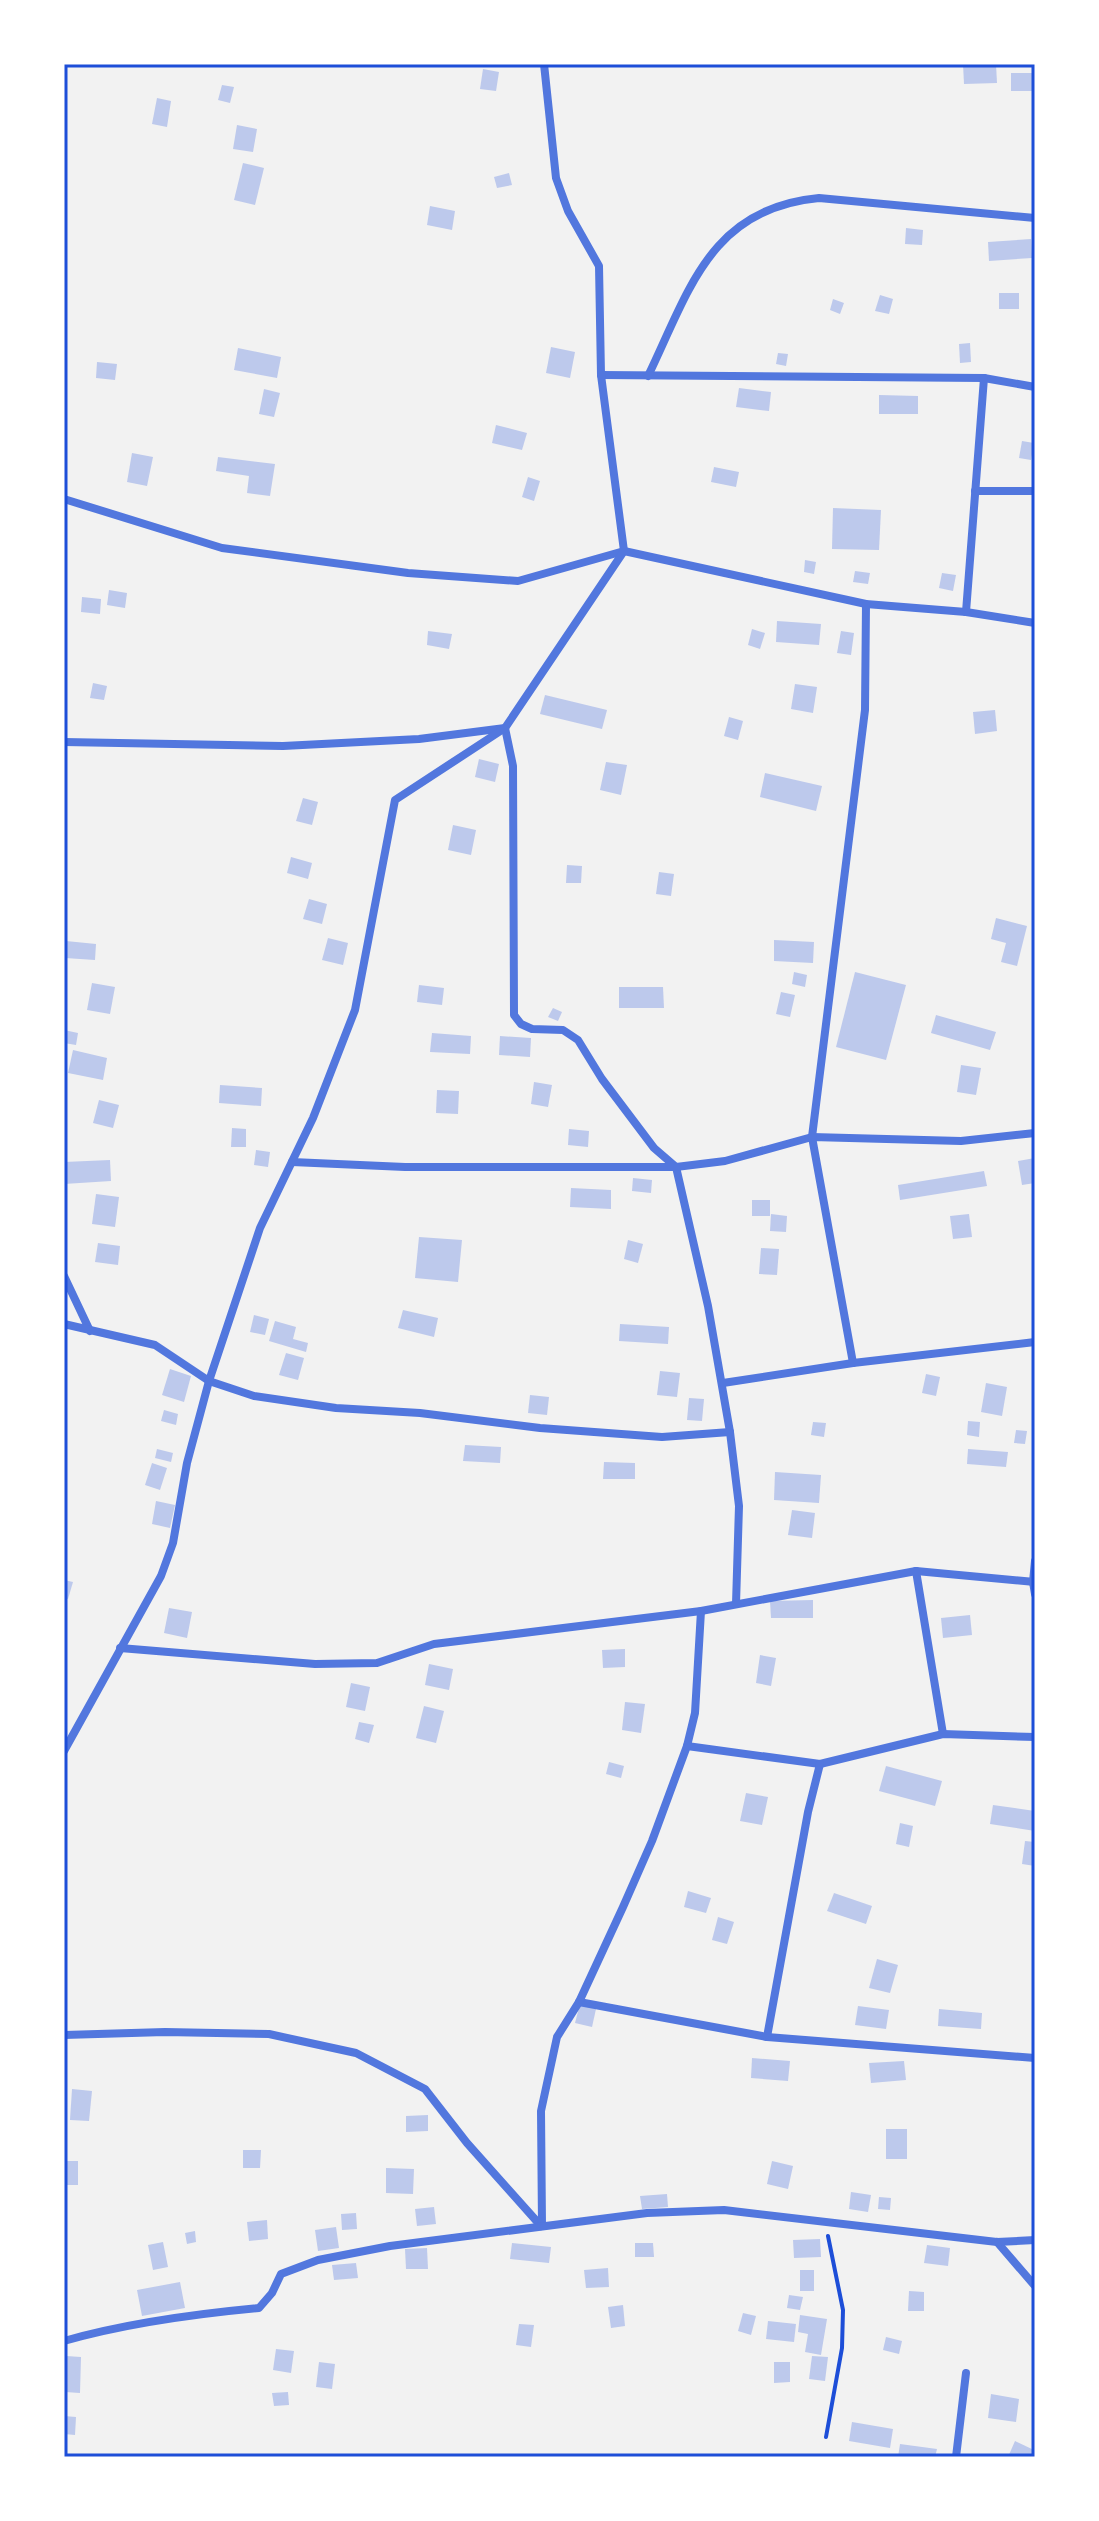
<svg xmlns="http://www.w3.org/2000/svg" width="1099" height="2521" font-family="Merriweather,serif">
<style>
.building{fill:#bdc9ec}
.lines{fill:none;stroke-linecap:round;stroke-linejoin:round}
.path{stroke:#1d4ed8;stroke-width:4}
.minor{stroke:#5277de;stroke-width:8}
.neatline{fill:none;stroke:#1d4ed8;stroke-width:3}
</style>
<rect width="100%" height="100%" fill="#f2f2f2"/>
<g class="building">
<polygon points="963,64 996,64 997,83 964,84"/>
<polygon points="483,69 499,72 496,91 480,89"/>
<rect x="1011" y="73" width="24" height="18"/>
<polygon points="222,85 234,87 230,103 218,100"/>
<polygon points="157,98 171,101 167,127 152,124"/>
<polygon points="237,125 257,129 253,152 233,149"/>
<polygon points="243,163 264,168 255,205 234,200"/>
<polygon points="509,173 512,185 497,188 494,177"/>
<polygon points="430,206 455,211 452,230 427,225"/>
<polygon points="906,228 923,230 922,245 905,244"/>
<polygon points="1031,239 1032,258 989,261 988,242"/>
<rect x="999" y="293" width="20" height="16"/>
<polygon points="880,295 893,299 889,314 875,311"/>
<polygon points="833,299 844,303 840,314 830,310"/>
<polygon points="970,343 971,362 960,363 959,344"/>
<polygon points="551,347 575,352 570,378 546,373"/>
<polygon points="238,348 281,357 277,378 234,370"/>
<polygon points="778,353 788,354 786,366 776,364"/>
<polygon points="97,362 117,364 115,380 96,378"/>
<polygon points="739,388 771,392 769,411 736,407"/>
<polygon points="264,389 280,393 274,417 259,414"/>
<polygon points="879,395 918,396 918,414 879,414"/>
<polygon points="496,425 527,433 522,450 492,443"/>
<polygon points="1022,441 1034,443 1031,460 1019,458"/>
<polygon points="132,453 153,457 147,486 127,482"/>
<polygon points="218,457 275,464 270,496 247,493 249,476 216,471"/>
<polygon points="714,467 739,472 736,487 711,482"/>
<polygon points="528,477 540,481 534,501 522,497"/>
<polygon points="833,508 881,510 879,550 832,549"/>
<polygon points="805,560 816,562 814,574 804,572"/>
<polygon points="855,571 870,573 868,584 853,582"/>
<polygon points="942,573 956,575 953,591 939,588"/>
<polygon points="109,590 127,593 125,608 107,605"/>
<polygon points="82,597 101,599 100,614 81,612"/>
<polygon points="777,621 821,624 819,645 776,642"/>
<polygon points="752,629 765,633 760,649 748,645"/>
<polygon points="428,631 452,634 449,649 427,645"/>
<polygon points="841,631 854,633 851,655 837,653"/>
<polygon points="93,683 107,686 104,700 90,698"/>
<polygon points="795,684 817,687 813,713 791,709"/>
<polygon points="545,695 607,710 602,729 540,714"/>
<polygon points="995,710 997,731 975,734 973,712"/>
<polygon points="729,717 743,721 738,740 724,736"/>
<polygon points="479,759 499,764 495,782 475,777"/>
<polygon points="606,762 627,765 621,795 600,790"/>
<polygon points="765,773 822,786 816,811 760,797"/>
<polygon points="303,798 318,802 312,825 296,821"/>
<polygon points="453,825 476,830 471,855 448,850"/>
<polygon points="291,857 312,863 308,879 287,873"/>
<polygon points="567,865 582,866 581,883 566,883"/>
<polygon points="659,872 674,874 671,896 656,894"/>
<polygon points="309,899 327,904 322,924 303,919"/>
<polygon points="996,918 1027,926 1017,966 1001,962 1006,943 991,939"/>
<polygon points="328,938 348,943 343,965 322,960"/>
<polygon points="774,940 814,942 813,963 774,961"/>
<polygon points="66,941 96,944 95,960 65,958"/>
<polygon points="794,972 807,975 805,987 792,984"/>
<polygon points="855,972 906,985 886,1060 836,1047"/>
<polygon points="92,983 115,987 110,1014 87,1010"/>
<polygon points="419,985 444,988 442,1005 417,1002"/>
<polygon points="619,987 663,987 664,1008 619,1008"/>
<polygon points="781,992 795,995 790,1017 776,1014"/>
<polygon points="553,1008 562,1012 558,1021 548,1017"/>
<polygon points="936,1015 996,1032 990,1050 931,1033"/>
<polygon points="64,1030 78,1033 76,1045 64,1043"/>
<polygon points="432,1033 471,1036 470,1054 430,1052"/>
<polygon points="500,1036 531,1038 530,1057 499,1055"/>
<polygon points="73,1050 107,1058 103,1080 68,1073"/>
<polygon points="961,1065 981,1068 976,1095 957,1092"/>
<polygon points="534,1082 552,1085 548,1107 531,1104"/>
<polygon points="220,1085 262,1088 261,1106 219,1103"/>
<polygon points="437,1090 459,1091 458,1114 436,1113"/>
<polygon points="99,1100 119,1105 113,1128 93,1123"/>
<polygon points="232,1128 246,1129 246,1147 231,1147"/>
<polygon points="569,1129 589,1131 588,1147 568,1145"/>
<polygon points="256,1150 270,1152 268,1167 254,1165"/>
<polygon points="1035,1158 1035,1183 1022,1185 1018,1161"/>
<polygon points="110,1160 111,1181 64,1184 64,1162"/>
<polygon points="984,1171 987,1186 900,1200 898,1185"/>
<polygon points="633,1178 652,1180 651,1193 632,1191"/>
<polygon points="571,1188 611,1190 611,1209 570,1207"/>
<polygon points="96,1194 119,1197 115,1227 92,1224"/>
<rect x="752" y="1200" width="18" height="16"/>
<polygon points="771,1214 787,1216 786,1232 770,1231"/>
<polygon points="969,1214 972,1237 953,1239 950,1216"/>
<polygon points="419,1237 462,1240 458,1282 415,1278"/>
<polygon points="628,1240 643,1244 638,1263 624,1259"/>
<polygon points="98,1243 120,1246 118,1265 95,1262"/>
<polygon points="761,1248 779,1249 777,1275 759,1274"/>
<polygon points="403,1310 438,1318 434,1337 398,1328"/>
<polygon points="254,1315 269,1319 265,1335 250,1332"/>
<polygon points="275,1321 296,1327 293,1339 308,1343 306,1352 269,1341"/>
<polygon points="620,1324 669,1327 668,1344 619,1341"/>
<polygon points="286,1353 304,1358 298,1380 279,1375"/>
<polygon points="170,1369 191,1376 184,1402 162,1395"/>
<polygon points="660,1371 680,1373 677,1397 657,1395"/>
<polygon points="926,1374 940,1377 936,1396 922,1393"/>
<polygon points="986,1383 1007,1387 1002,1416 981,1412"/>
<polygon points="530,1395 549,1397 547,1415 528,1413"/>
<polygon points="689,1398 704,1399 702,1421 687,1420"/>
<polygon points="164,1410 178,1414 176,1425 161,1421"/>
<polygon points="968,1421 980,1422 979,1437 967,1435"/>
<polygon points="813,1422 826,1423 824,1437 811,1435"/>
<polygon points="1016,1430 1027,1431 1025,1444 1014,1443"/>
<polygon points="465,1445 501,1447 500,1463 463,1461"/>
<polygon points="157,1449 173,1453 171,1462 155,1458"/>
<polygon points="968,1449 1008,1452 1006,1467 967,1464"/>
<polygon points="604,1462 635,1463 635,1479 603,1479"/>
<polygon points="152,1463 167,1468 160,1490 145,1485"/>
<polygon points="775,1472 821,1475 819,1503 774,1500"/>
<polygon points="156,1501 175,1505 170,1528 152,1524"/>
<polygon points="792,1510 815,1513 812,1538 788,1535"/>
<polygon points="64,1580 73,1582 68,1599 64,1598"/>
<polygon points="813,1600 813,1618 771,1618 770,1601"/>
<polygon points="169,1608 192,1612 187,1638 164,1633"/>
<polygon points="970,1615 972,1635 943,1638 941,1618"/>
<polygon points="625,1649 625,1667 603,1668 602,1650"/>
<polygon points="760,1655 776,1658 771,1686 756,1683"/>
<polygon points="429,1664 453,1669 449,1690 425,1685"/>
<polygon points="351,1683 370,1687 365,1711 346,1707"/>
<polygon points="625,1702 645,1704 641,1733 622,1730"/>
<polygon points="424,1706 444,1711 436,1743 416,1738"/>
<polygon points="359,1722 374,1725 369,1743 355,1739"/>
<polygon points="609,1762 624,1766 621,1778 606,1774"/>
<polygon points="886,1766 942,1781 935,1806 879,1791"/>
<polygon points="746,1793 768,1797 762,1825 740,1821"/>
<polygon points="993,1805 1035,1811 1035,1831 990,1824"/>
<polygon points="900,1823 913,1826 909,1847 896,1844"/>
<polygon points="1025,1841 1035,1842 1035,1866 1022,1864"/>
<polygon points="688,1891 711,1898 706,1913 684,1907"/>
<polygon points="834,1893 872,1906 866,1924 827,1911"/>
<polygon points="718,1917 734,1922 727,1944 712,1940"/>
<polygon points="877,1959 898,1965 890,1993 869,1988"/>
<polygon points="580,2004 596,2009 592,2027 575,2023"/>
<polygon points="858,2006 889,2010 886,2029 855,2025"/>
<polygon points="939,2009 982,2013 981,2029 938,2026"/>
<polygon points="752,2058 790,2061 788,2081 751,2078"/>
<polygon points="904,2061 906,2080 871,2083 869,2063"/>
<polygon points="72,2089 92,2091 89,2121 70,2120"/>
<polygon points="428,2115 428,2131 406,2132 406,2116"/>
<rect x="886" y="2129" width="21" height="30"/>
<polygon points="243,2150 261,2150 260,2168 243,2168"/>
<rect x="64" y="2161" width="14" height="24"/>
<polygon points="772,2161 793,2166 788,2189 767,2184"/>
<polygon points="386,2168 414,2169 413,2194 386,2193"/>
<polygon points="851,2192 871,2195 868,2212 849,2209"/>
<polygon points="667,2194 668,2207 642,2209 640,2196"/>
<polygon points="879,2197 891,2198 890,2210 878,2209"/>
<polygon points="434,2207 436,2224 417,2226 415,2209"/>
<polygon points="356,2213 357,2229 342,2230 341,2214"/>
<polygon points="267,2220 268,2239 249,2241 247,2222"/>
<polygon points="336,2227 339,2248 318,2251 315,2230"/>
<polygon points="195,2231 196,2242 187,2244 185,2233"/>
<polygon points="820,2239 821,2257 794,2258 793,2240"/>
<polygon points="163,2242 168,2267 153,2270 148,2245"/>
<polygon points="512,2243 551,2247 549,2263 510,2259"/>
<polygon points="635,2243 653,2243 654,2257 635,2257"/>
<polygon points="927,2245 950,2248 948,2266 924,2263"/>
<polygon points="427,2248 428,2269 406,2269 405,2249"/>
<polygon points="356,2263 358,2278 334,2280 332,2265"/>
<polygon points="608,2268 609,2287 586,2288 584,2270"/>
<rect x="800" y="2270" width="14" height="21"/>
<polygon points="180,2282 185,2308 142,2316 137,2290"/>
<polygon points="909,2291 924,2292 924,2311 908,2311"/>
<polygon points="789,2295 803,2297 800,2310 787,2308"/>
<polygon points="623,2305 625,2326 611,2328 608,2307"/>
<polygon points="743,2313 756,2316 751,2335 738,2331"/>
<polygon points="800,2315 827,2319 821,2355 805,2352 808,2334 798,2332"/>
<polygon points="768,2321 796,2324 794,2342 766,2339"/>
<polygon points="519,2324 534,2325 531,2347 516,2345"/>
<polygon points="886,2337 902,2341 899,2354 883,2350"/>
<polygon points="276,2349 294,2351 291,2373 273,2370"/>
<polygon points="66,2356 81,2357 80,2393 65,2392"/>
<polygon points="812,2356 828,2357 825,2381 809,2379"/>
<polygon points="319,2362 335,2364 332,2389 316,2387"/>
<polygon points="774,2362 790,2362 790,2382 774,2383"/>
<polygon points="288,2392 289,2405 274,2406 272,2393"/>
<polygon points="991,2394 1019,2399 1016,2422 988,2418"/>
<polygon points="64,2416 76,2417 75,2435 64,2434"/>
<polygon points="852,2422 893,2429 890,2448 849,2441"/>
<polygon points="1015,2441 1034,2450 1031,2457 1008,2457"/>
<polygon points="900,2444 937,2449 935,2457 898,2457"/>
</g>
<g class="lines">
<polyline class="path" points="826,2437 842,2348 843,2310 828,2236"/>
<g class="minor">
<polyline points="601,375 984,378 1035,387"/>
<path d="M 648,376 C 689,291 710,208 819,198 L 1035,218"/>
<polyline points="975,491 1035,491"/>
<polyline points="64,499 222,548 408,573 518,581 624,551 866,604 966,612 1035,623"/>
<polyline points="966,612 984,378"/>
<polyline points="64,742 283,746 419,739 505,728 513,766 514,1015 521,1024 532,1029 563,1030 578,1040 602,1079 654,1148 676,1167 708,1306 730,1432 739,1506 736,1604"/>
<polyline points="292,1162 405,1167 676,1167 725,1161 812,1137 961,1141 1035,1133"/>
<polyline points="64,1276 90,1331"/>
<polyline points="64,1324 155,1345 209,1381 254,1396 336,1408 420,1413 540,1428 662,1437 730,1432"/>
<polyline points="853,1363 812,1137 865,710 866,604"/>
<polyline points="723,1383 853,1363 1035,1342"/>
<polyline points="1035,1561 1033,1582 1035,1594"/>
<polyline points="916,1571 943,1734"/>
<polyline points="120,1648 315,1664 377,1663 434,1644 701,1611 916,1571 1035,1582"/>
<polyline points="687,1746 820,1764 943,1734 1035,1737"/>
<polyline points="64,1751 161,1576 173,1543 187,1463 209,1381 260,1228 313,1118 355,1010 395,800 505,728 624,551 601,375 599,266 568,211 556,178 544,64"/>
<polyline points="579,2002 767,2037 1035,2058"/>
<polyline points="64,2035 165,2032 269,2034 356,2053 425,2089 467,2143 541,2226"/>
<polyline points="767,2037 808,1812 820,1764"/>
<polyline points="542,2226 541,2111 557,2037 579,2002 623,1907 652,1841 687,1746 695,1713 701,1611"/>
<polyline points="997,2242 1035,2286"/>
<path d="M 64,2341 C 127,2323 194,2314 259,2308 L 272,2293 L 281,2274 L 318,2260 L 390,2246 L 647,2213 L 724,2210 L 997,2242 L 1035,2240"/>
<polyline points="956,2457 966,2373"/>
</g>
</g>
<rect width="1099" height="2521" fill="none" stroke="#ffffff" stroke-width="132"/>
<rect x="66" y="66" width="967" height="2389" class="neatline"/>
</svg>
